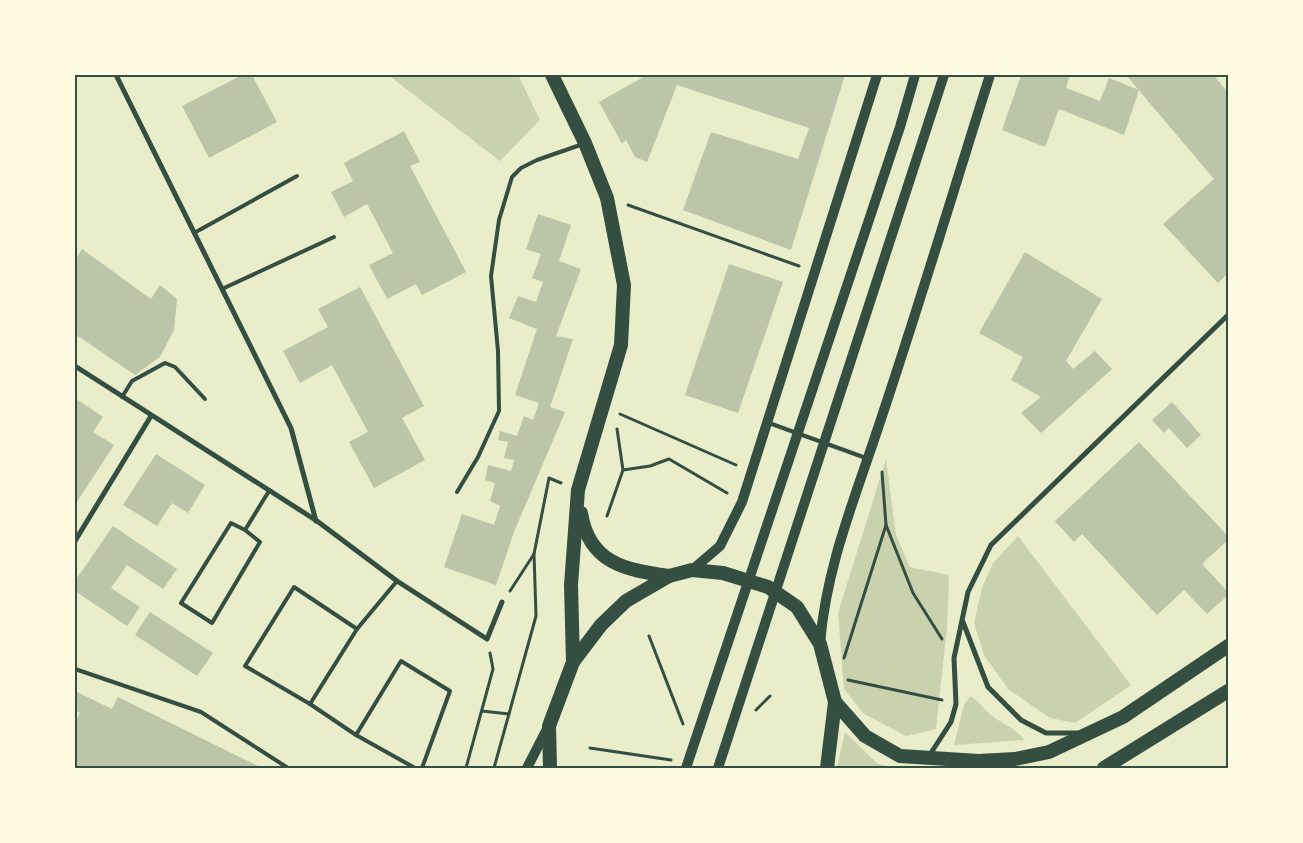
<svg xmlns="http://www.w3.org/2000/svg" width="1303" height="843" font-family="Raleway,sans-serif">
<style>
.green{fill:#cad2ad}
.building{fill:#bcc5a7}
.lines{fill:none;stroke-linecap:round;stroke-linejoin:round}
.path{stroke:#344e41;stroke-width:3}
.service{stroke:#344e41;stroke-width:4}
.minor{stroke:#344e41;stroke-width:5}
.secondary{stroke:#344e41;stroke-width:10}
.trunk{stroke:#344e41;stroke-width:14}
.neatline{fill:none;stroke:#344e41;stroke-width:2}
</style>
<rect width="100%" height="100%" fill="#e9edc9"/>
<g class="green">
<polygon points="388,75 518,75 540,120 500,161"/>
<polygon points="886,459 896,535 910,567 949,575 947,628 936,729 906,736 864,714 844,689 838,613"/>
<polygon points="1018,536 1131,685 1075,723 1050,718 1008,689 984,655 974,623 982,588 993,563"/>
<path d="M 970,696 C 980,701 983,709 991,715 C 1002,724 1017,729 1024,740 L 954,745 L 964,705 Z"/>
<polygon points="845,732 878,764 893,768 837,768"/>
</g>
<g class="building">
<polygon points="242,75 252,75 277,122 209,158 182,106"/>
<polygon points="647,75 845,75 791,250 683,210 711,132 798,159 809,128 677,85 647,162 635,157 626,140 622,144 599,102"/>
<polygon points="1021,75 1070,75 1066,88 1100,101 1109,78 1139,90 1124,135 1059,109 1045,147 1002,130"/>
<polygon points="1126,75 1213,75 1228,92 1228,273 1218,283 1163,224 1214,179"/>
<polygon points="404,131 420,162 410,166 466,272 422,295 416,284 387,299 369,265 393,253 367,204 344,217 331,192 353,181 344,163"/>
<polygon points="538,214 571,225 559,261 581,269 556,336 573,339 550,407 565,412 514,532 496,585 444,567 462,514 494,525 500,506 490,501 495,483 485,480 488,465 511,471 514,460 504,458 508,442 498,440 500,431 517,436 524,416 533,420 539,403 515,395 537,329 509,318 518,296 536,302 543,282 532,278 541,254 526,249"/>
<polygon points="82,249 151,299 160,285 177,299 174,330 160,357 135,375 75,334 75,260"/>
<polygon points="1025,252 1102,299 1066,361 1073,369 1095,351 1112,369 1041,433 1021,413 1041,397 1011,380 1023,357 979,333"/>
<polygon points="729,264 783,282 738,413 685,395"/>
<polygon points="360,287 424,406 402,418 425,460 374,488 349,442 368,432 332,365 300,383 283,351 328,327 318,309"/>
<polygon points="75,398 103,417 93,432 114,445 75,505"/>
<polygon points="1172,402 1201,435 1187,448 1169,428 1164,433 1152,420"/>
<polygon points="1139,442 1228,536 1228,540 1202,564 1228,592 1228,595 1207,614 1184,590 1157,615 1082,534 1074,542 1055,521"/>
<polygon points="156,454 205,485 188,513 172,503 157,526 123,505"/>
<polygon points="113,526 177,569 163,589 127,565 111,588 140,607 127,626 75,591 75,581"/>
<polygon points="150,612 213,653 197,676 135,635"/>
<polygon points="75,691 112,709 118,697 262,768 75,768 75,723 80,713 75,710"/>
</g>
<g class="lines">
<g class="path">
<polyline points="628,205 799,266"/>
<polyline points="620,414 736,465"/>
<polyline points="617,429 623,470"/>
<polyline points="882,472 886,525 913,593 942,639"/>
<polyline points="607,516 623,470 650,466 669,459 727,493"/>
<polyline points="510,591 534,554 549,478 561,483"/>
<polyline points="649,636 683,724"/>
<polyline points="844,658 886,525"/>
<polyline points="848,680 942,700"/>
<polyline points="756,710 770,696"/>
<polyline points="482,711 509,714"/>
<polyline points="590,748 671,760"/>
<polyline points="466,768 493,669 490,653"/>
<polyline points="494,768 536,616 534,554"/>
</g>
<g class="service">
<polyline points="194,233 297,176"/>
<polyline points="222,289 334,237"/>
<polyline points="122,397 132,381 165,363 175,367 205,399"/>
<polyline points="769,423 866,458"/>
<polyline points="457,492 478,457 499,411 498,351 491,276 499,220 512,177 521,168 537,160 583,144"/>
<polyline points="245,530 231,523 181,603 212,623 260,542 245,530 269,491"/>
<polyline points="397,581 357,629 310,704 356,735 415,768"/>
<polyline points="75,669 201,712 288,768"/>
<polyline points="310,704 245,666 291,592 294,587 357,629"/>
<polyline points="356,735 401,661 450,691 422,768"/>
</g>
<g class="minor">
<polyline points="116,75 291,428 316,521"/>
<polyline points="75,366 317,521 397,581 487,639 502,602"/>
<polyline points="75,541 151,416"/>
<polyline points="963,622 988,687 1021,720 1046,733 1078,733"/>
<polyline points="929,756 951,722 956,704 954,658 968,592 991,545 1228,315"/>
</g>
<g class="secondary">
<polyline points="692,570 720,546 742,502 877,75"/>
<path d="M 820,644 C 826,567 855,498 879,425 C 918,309 953,192 990,75"/>
<polyline points="527,768 548,727"/>
<polyline points="686,768 900,127 915,75"/>
<polyline points="718,768 944,75"/>
</g>
<g class="trunk">
<polyline points="552,75 585,143 607,198 624,285 621,345 578,490 571,585 573,662"/>
<path d="M 581,513 C 589,563 625,570 669,576"/>
<polyline points="835,702 865,736 900,756 979,761 1015,759 1049,752 1123,717 1228,646"/>
<polyline points="550,768 549,726 573,662 601,625 626,601 669,576 692,570 723,573 768,587 797,607 820,644 835,702 827,768"/>
<polyline points="1104,768 1228,691"/>
</g>
</g>
<rect width="1303" height="843" fill="none" stroke="#fefae0" stroke-width="152"/>
<rect x="76" y="76" width="1151" height="691" class="neatline"/>
</svg>
